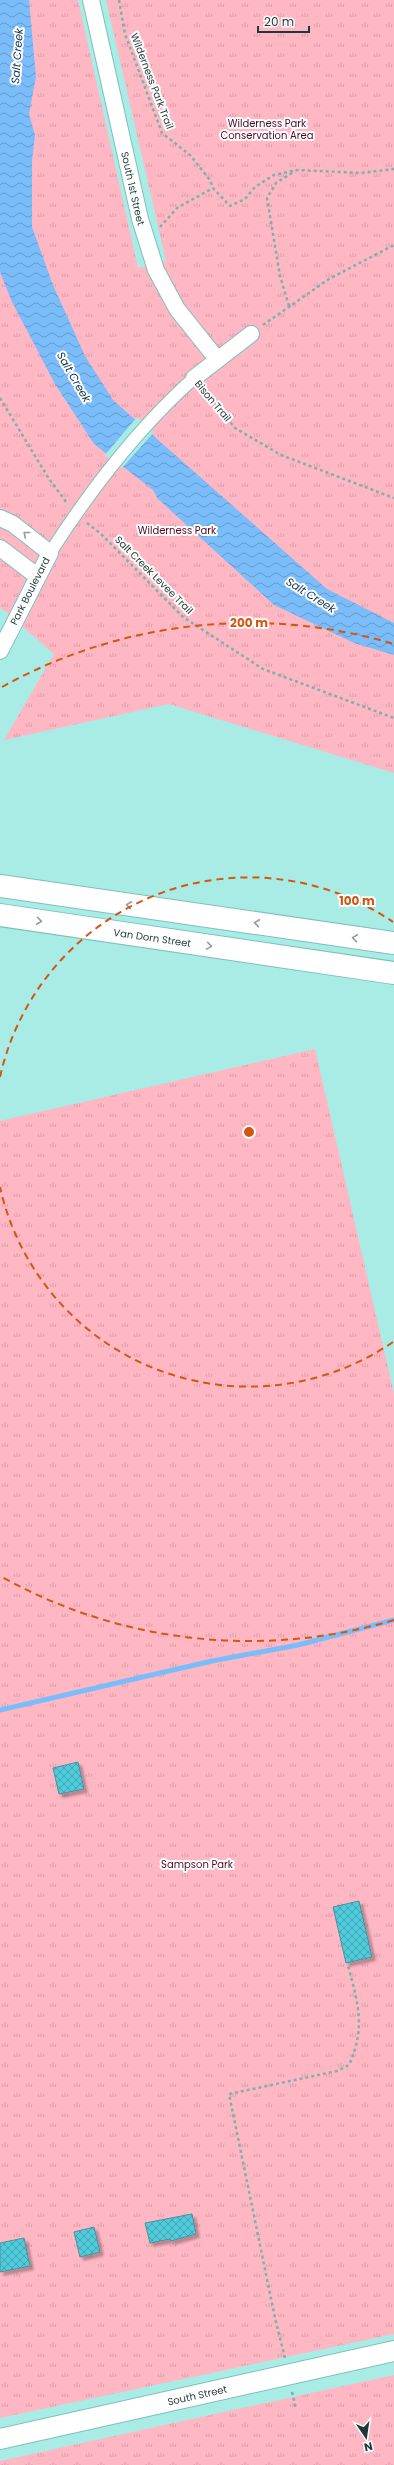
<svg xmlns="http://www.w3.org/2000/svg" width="394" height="2465" font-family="Poppins,sans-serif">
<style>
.park{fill:url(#park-tufts)}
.water{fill:url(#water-waves)}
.pier{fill:#a8ece5}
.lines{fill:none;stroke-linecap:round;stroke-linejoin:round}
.stream{stroke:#7bbdfa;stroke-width:5}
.building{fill:url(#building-cross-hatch);stroke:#4d8f99;filter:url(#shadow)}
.pedestrian-casing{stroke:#7dc0ba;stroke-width:14}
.minor-casing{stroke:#7dc0ba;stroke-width:18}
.tertiary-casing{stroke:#7dc0ba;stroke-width:22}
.primary-casing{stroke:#7dc0ba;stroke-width:24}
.path{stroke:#7bb2ac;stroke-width:2.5;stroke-dasharray:3 3;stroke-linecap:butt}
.pedestrian{stroke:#fff;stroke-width:12}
.minor{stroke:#fff;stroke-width:16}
.tertiary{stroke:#fff;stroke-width:20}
.primary{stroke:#fff;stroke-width:22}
.oneway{stroke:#8e9c9a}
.ring{fill:none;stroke:#d45610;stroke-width:2;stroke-dasharray:7 5}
.labels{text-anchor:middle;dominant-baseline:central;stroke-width:4;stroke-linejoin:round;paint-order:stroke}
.street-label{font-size:10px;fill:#1d3936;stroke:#fefefe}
.park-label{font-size:10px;fill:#500a20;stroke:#fefefe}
.water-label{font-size:11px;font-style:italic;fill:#0f3250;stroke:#fefefe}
.centre{fill:#d45610;stroke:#fefefe;stroke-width:2}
.ring-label{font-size:12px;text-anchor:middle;font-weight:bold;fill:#d45610;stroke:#fefefe;stroke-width:4;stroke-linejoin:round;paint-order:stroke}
</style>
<defs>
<pattern id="park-tufts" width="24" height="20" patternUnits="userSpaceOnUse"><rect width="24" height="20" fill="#feb7c3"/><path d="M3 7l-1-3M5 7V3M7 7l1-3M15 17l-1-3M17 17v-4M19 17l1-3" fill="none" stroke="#d99ea8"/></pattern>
<pattern id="water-waves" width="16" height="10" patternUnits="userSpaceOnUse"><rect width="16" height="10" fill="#7bbdfa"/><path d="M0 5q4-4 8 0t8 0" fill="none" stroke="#649bcb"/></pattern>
<pattern id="building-cross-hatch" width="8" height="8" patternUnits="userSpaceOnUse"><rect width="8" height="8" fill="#4fcbdc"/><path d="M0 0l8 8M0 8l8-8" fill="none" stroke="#41a6b3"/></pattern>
<filter id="shadow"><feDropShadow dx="3.5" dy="3.5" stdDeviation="1" flood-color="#0004"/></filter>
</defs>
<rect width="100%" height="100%" fill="#a8ece5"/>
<g class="park">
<polygon points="0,0 78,0 138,268 166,261 106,0 394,0 394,773 169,704 4,740 54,654 0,607"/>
<polygon points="315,1049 394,1394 394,2334 0,2418 0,1121"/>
<polygon points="394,2375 394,2465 0,2465 0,2461"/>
</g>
<polygon class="water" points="0,0 29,0 36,77 29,114 35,135 32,161 32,227 53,285 85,356 113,400 327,589 394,623 394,655 354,643 274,605 158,499 153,490 94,444 55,384 12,302 0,272"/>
<polygon class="pier" points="137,417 154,432 122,468 105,455"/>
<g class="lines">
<polyline class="stream" points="0,1710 212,1661 298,1645 394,1620"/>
</g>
<g class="building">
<polygon points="78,1762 84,1789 59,1794 53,1768"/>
<polygon points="359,1901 372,1957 346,1963 333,1907"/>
<polygon points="192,2214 196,2234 171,2241 170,2239 150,2243 145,2223"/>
<polygon points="94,2227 100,2252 80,2257 74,2232"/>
<polygon points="24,2238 30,2266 0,2272 0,2243"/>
</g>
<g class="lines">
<defs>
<path id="pedestrian" d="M 50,553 C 91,489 137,429 194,378"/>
<g id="minor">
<path id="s1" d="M 91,0 L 140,219 L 156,270 L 177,309 L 217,359"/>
<polyline points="194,378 251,334"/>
<polyline points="0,518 13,524 50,553 0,651"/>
<polyline points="0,548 37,576"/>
</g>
<g id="tertiary">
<path id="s2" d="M 0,2439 L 394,2351"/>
</g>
<g id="primary">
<polyline points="0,886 394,943"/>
<path id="s3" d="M 0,915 L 394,973"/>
</g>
</defs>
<use href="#pedestrian" class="pedestrian-casing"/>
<use href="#minor" class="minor-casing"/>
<use href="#tertiary" class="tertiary-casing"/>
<use href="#primary" class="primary-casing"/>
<g class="path">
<polyline points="119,0 125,34 162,133 190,155 210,180 213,188 230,206 245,199 255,187 274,175 297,170 361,173 394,169"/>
<polyline points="160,227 177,208 213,188"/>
<polyline points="289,306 280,276 267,198 276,183 295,171"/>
<polyline points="263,325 329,279 394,245"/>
<polyline points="204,390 235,428 281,455 394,498"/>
<polyline points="0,398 49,479 67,503"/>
<polyline points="87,523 100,533 183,617 263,669 394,718"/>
<path d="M 285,2358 L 275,2318 L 229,2094 L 337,2071 L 349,2065 C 366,2027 358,2004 348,1965"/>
<polyline points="292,2392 296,2409"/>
</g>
<use href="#pedestrian" class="pedestrian"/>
<use href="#minor" class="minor"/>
<use href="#tertiary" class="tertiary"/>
<use href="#primary" class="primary"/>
</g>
<defs><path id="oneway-chevron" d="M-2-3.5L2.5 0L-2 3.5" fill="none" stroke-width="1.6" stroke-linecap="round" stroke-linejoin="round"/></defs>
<g class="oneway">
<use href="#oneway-chevron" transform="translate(26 534) rotate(-141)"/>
<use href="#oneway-chevron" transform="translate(129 905) rotate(-172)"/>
<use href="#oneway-chevron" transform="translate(39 921) rotate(8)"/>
<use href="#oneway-chevron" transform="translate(257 923) rotate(-172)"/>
<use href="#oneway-chevron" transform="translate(355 938) rotate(-172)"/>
<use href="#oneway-chevron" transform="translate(209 946) rotate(9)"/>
</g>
<g class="ring">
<path d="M393 1342A255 255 0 0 1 0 1187M0 1077A255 255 0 0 1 393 922"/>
<path d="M394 1620A509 509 0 0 1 2 1577M2 687A509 509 0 0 1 394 644"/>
</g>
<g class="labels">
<g class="street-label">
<text transform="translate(152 81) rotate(69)">Wilderness Park Trail</text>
<text stroke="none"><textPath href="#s1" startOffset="193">South 1st Street</textPath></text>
<text transform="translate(213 401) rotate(50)">Bison Trail</text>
<text transform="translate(154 575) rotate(45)">Salt Creek Levee Trail</text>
<text transform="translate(30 591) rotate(-63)">Park Boulevard</text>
<text stroke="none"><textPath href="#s3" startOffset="154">Van Dorn Street</textPath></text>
<text stroke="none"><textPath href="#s2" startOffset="202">South Street</textPath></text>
</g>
<g class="park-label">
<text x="267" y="123">Wilderness Park<tspan x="267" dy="12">Conservation Area</tspan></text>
<text x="177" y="530">Wilderness Park</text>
<text x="197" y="1864">Sampson Park</text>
</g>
<g class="water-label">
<text transform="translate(17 56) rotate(-86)">Salt Creek</text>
<text transform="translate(74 377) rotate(60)">Salt Creek</text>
<text transform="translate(311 595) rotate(32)">Salt Creek</text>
</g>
</g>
<circle cx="249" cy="1132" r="6" class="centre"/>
<g class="ring-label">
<text x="249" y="627">200 m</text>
<text x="357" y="905">100 m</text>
</g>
<g transform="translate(366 2437) rotate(167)" stroke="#fefefe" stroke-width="3" paint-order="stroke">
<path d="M0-3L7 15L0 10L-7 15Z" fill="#1d3936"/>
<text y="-6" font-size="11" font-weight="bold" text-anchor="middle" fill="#1d3936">N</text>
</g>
<path d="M258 26v6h51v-6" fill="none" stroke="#1d3936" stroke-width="2"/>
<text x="264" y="26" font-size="12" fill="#1d3936" stroke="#fefefe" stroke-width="3" paint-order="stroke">20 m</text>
</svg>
